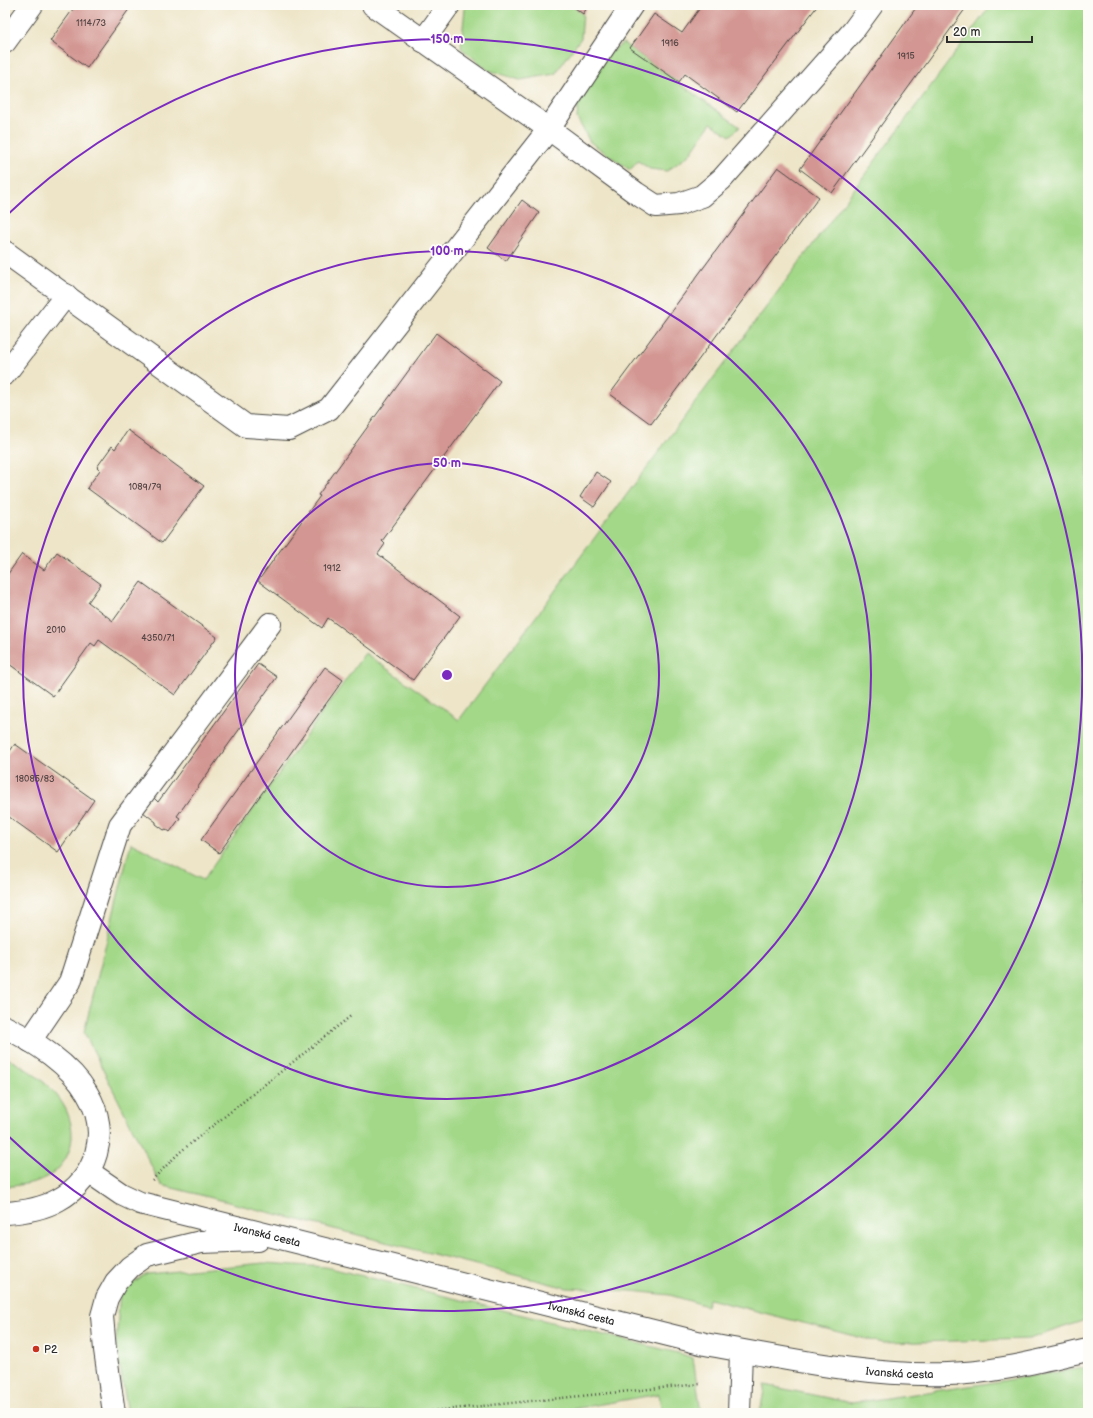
<svg xmlns="http://www.w3.org/2000/svg" width="1093" height="1418" font-family="'Balsamiq Sans',sans-serif">
<style>
.green{fill:#a3d888;stroke:#67825a}
.building{fill:#d39692}
.lines{fill:none;stroke-linecap:round;stroke-linejoin:round}
.minor-casing{stroke:#484743;stroke-width:24}
.path{stroke:#484743;stroke-width:2.5;stroke-dasharray:1 3;stroke-linecap:butt}
.minor{stroke:#fff;stroke-width:22}
.ring{fill:none;stroke:#7b2cbf;stroke-width:2}
.poi-dot{fill:#c8321e;stroke:#fdfcf7;stroke-width:1.5}
.labels{text-anchor:middle;dominant-baseline:central;stroke-width:3.5;stroke-linejoin:round;paint-order:stroke}
.number-label{font-size:9px;fill:#554645}
.street-label{font-size:11px;fill:#2b2b2b;stroke:#fdfcf7}
.poi-label{font-size:11px;fill:#2b2b2b;stroke:#fdfcf7;text-anchor:start}
.centre{fill:#7b2cbf;stroke:#fdfcf7;stroke-width:2}
.ring-label{font-size:12px;text-anchor:middle;font-weight:bold;fill:#7b2cbf;stroke:#fdfcf7;stroke-width:3.5;stroke-linejoin:round;paint-order:stroke}
</style>
<rect width="100%" height="100%" fill="#fdfcf7"/>
<filter id="ink" filterUnits="userSpaceOnUse"><feTurbulence type="fractalNoise" baseFrequency=".025" numOctaves="2"/><feDisplacementMap in="SourceGraphic" scale="8" xChannelSelector="R" yChannelSelector="G"/><feConvolveMatrix kernelMatrix="1 2 1 2 8 2 1 2 1" color-interpolation-filters="sRGB"/></filter>
<filter id="wash" filterUnits="userSpaceOnUse"><feTurbulence type="fractalNoise" baseFrequency=".012" numOctaves="4" result="noise"/><feDisplacementMap in="SourceGraphic" scale="16" xChannelSelector="R" yChannelSelector="G"/><feGaussianBlur stdDeviation="0.9" result="paint"/><feColorMatrix in="noise" values="0 0 0 0 0 0 0 0 0 0 0 0 0 0 0 0 0 1.4 0 .05"/><feComposite in="paint" operator="in"/></filter>
<g filter="url(#wash)">
<rect width="100%" height="100%" fill="#eee5c8"/>
<g class="green">
<polygon points="467,5 571,5 583,14 581,38 555,74 520,80 488,70 461,48 465,8"/>
<polygon points="991,5 1088,5 1088,1319 1029,1339 882,1343 709,1299 707,1306 670,1295 631,1291 567,1288 161,1185 84,1032 131,843 203,880 365,653 459,720"/>
<polygon points="623,43 740,127 730,136 711,123 689,155 667,171 650,169 638,161 630,170 590,142 577,118 579,93 607,56"/>
<path d="M 5,1057 C 36,1073 73,1098 72,1137 C 71,1152 64,1165 52,1174 C 40,1183 20,1185 5,1187 Z"/>
<polygon points="264,1263 326,1267 678,1353 693,1358 701,1413 662,1413 659,1394 550,1413 128,1413 116,1344 120,1292 147,1274"/>
<polygon points="1088,1367 1088,1413 760,1413 765,1385 852,1403 983,1384"/>
</g>
<g id="blocks">
<g class="building">
<polygon points="76,5 132,5 87,68 50,41"/>
<polygon points="571,5 589,5 583,14"/>
<polygon points="702,5 818,5 737,112 685,74 679,82 630,48 654,14 682,33"/>
<polygon points="918,5 968,5 832,193 800,169"/>
<polygon points="778,167 819,197 651,424 610,394"/>
<polygon points="522,200 539,213 506,261 488,248"/>
<polygon points="436,333 500,381 382,541 385,544 378,554 460,616 413,680 328,618 322,628 258,581 320,496 318,495"/>
<polygon points="128,430 204,486 162,543 87,488 100,470 97,467 112,446 115,449"/>
<polygon points="596,472 611,482 594,507 580,497"/>
<polygon points="57,552 101,584 88,602 113,621 141,582 217,637 175,695 99,640 95,646 91,643 53,696 5,661 5,578 22,554 44,570"/>
<polygon points="258,664 277,677 177,816 180,818 170,832 166,829 164,830 156,824 156,822 143,812 154,798 158,802"/>
<polygon points="325,667 343,680 219,853 201,840"/>
<polygon points="15,744 94,800 58,852 5,814 5,758"/>
</g>
</g>
</g>
<g filter="url(#ink)">
<use href="#blocks" fill-opacity="0" stroke="#484743" stroke-width="1"/>
<g class="lines">
<defs>
<g id="minor">
<polyline points="373,5 549,129 636,193 656,206 679,204 702,196 722,179 853,31 872,5"/>
<polyline points="423,41 449,5"/>
<polyline points="5,42 32,5"/>
<polyline points="5,252 246,426 289,429 329,409 549,129 632,5"/>
<polyline points="5,374 66,295"/>
<path d="M 5,1027 C 34,1041 71,1065 87,1093 C 111,1132 97,1179 58,1200 C 42,1209 23,1212 5,1213"/>
<polyline points="30,1041 70,982 120,825 270,624"/>
<path id="s1" d="M 89,1172 L 121,1194 L 140,1203 L 705,1344 C 785,1358 866,1377 948,1374 C 996,1373 1042,1360 1088,1350"/>
<polyline points="114,1413 105,1350 102,1316 107,1298 116,1282 130,1267 147,1255 201,1242 258,1240"/>
<polyline points="739,1413 741,1351"/>
</g>
</defs>
<use href="#minor" class="minor-casing"/>
<g class="path">
<polyline points="152,1180 180,1152 352,1015"/>
<polyline points="412,1413 700,1384"/>
</g>
<use href="#minor" class="minor"/>
</g>
</g>
<g class="ring">
<circle cx="447" cy="675" r="212"/>
<circle cx="447" cy="675" r="424"/>
<path d="M5 217A636 636 0 1 1 5 1133"/>
</g>
<circle class="poi-dot" cx="36" cy="1349" r="4"/>
<g class="labels">
<g class="number-label">
<text x="91" y="23">1114/73</text>
<text x="670" y="43">1916</text>
<text x="906" y="56">1915</text>
<text x="145" y="487">1089/79</text>
<text x="332" y="568">1912</text>
<text x="56" y="630">2010</text>
<text x="158" y="638">4350/71</text>
<text x="35" y="779">18085/83</text>
</g>
<g class="street-label">
<text stroke="none"><textPath href="#s1" startOffset="191">Ivanská cesta</textPath></text>
<text stroke="none"><textPath href="#s1" startOffset="515">Ivanská cesta</textPath></text>
<text stroke="none"><textPath href="#s1" startOffset="839">Ivanská cesta</textPath></text>
</g>
<g class="poi-label">
<text x="44" y="1349">P2</text>
</g>
</g>
<circle cx="447" cy="675" r="6" class="centre"/>
<g class="ring-label">
<text x="447" y="43">150 m</text>
<text x="447" y="255">100 m</text>
<text x="447" y="467">50 m</text>
</g>
<rect width="1093" height="1418" fill="none" stroke="#fdfcf7" stroke-width="20"/>
<path d="M947 36v6h85v-6" fill="none" stroke="#2b2b2b" stroke-width="2"/>
<text x="953" y="36" font-size="12" fill="#2b2b2b" stroke="#fdfcf7" stroke-width="3" paint-order="stroke">20 m</text>
</svg>
